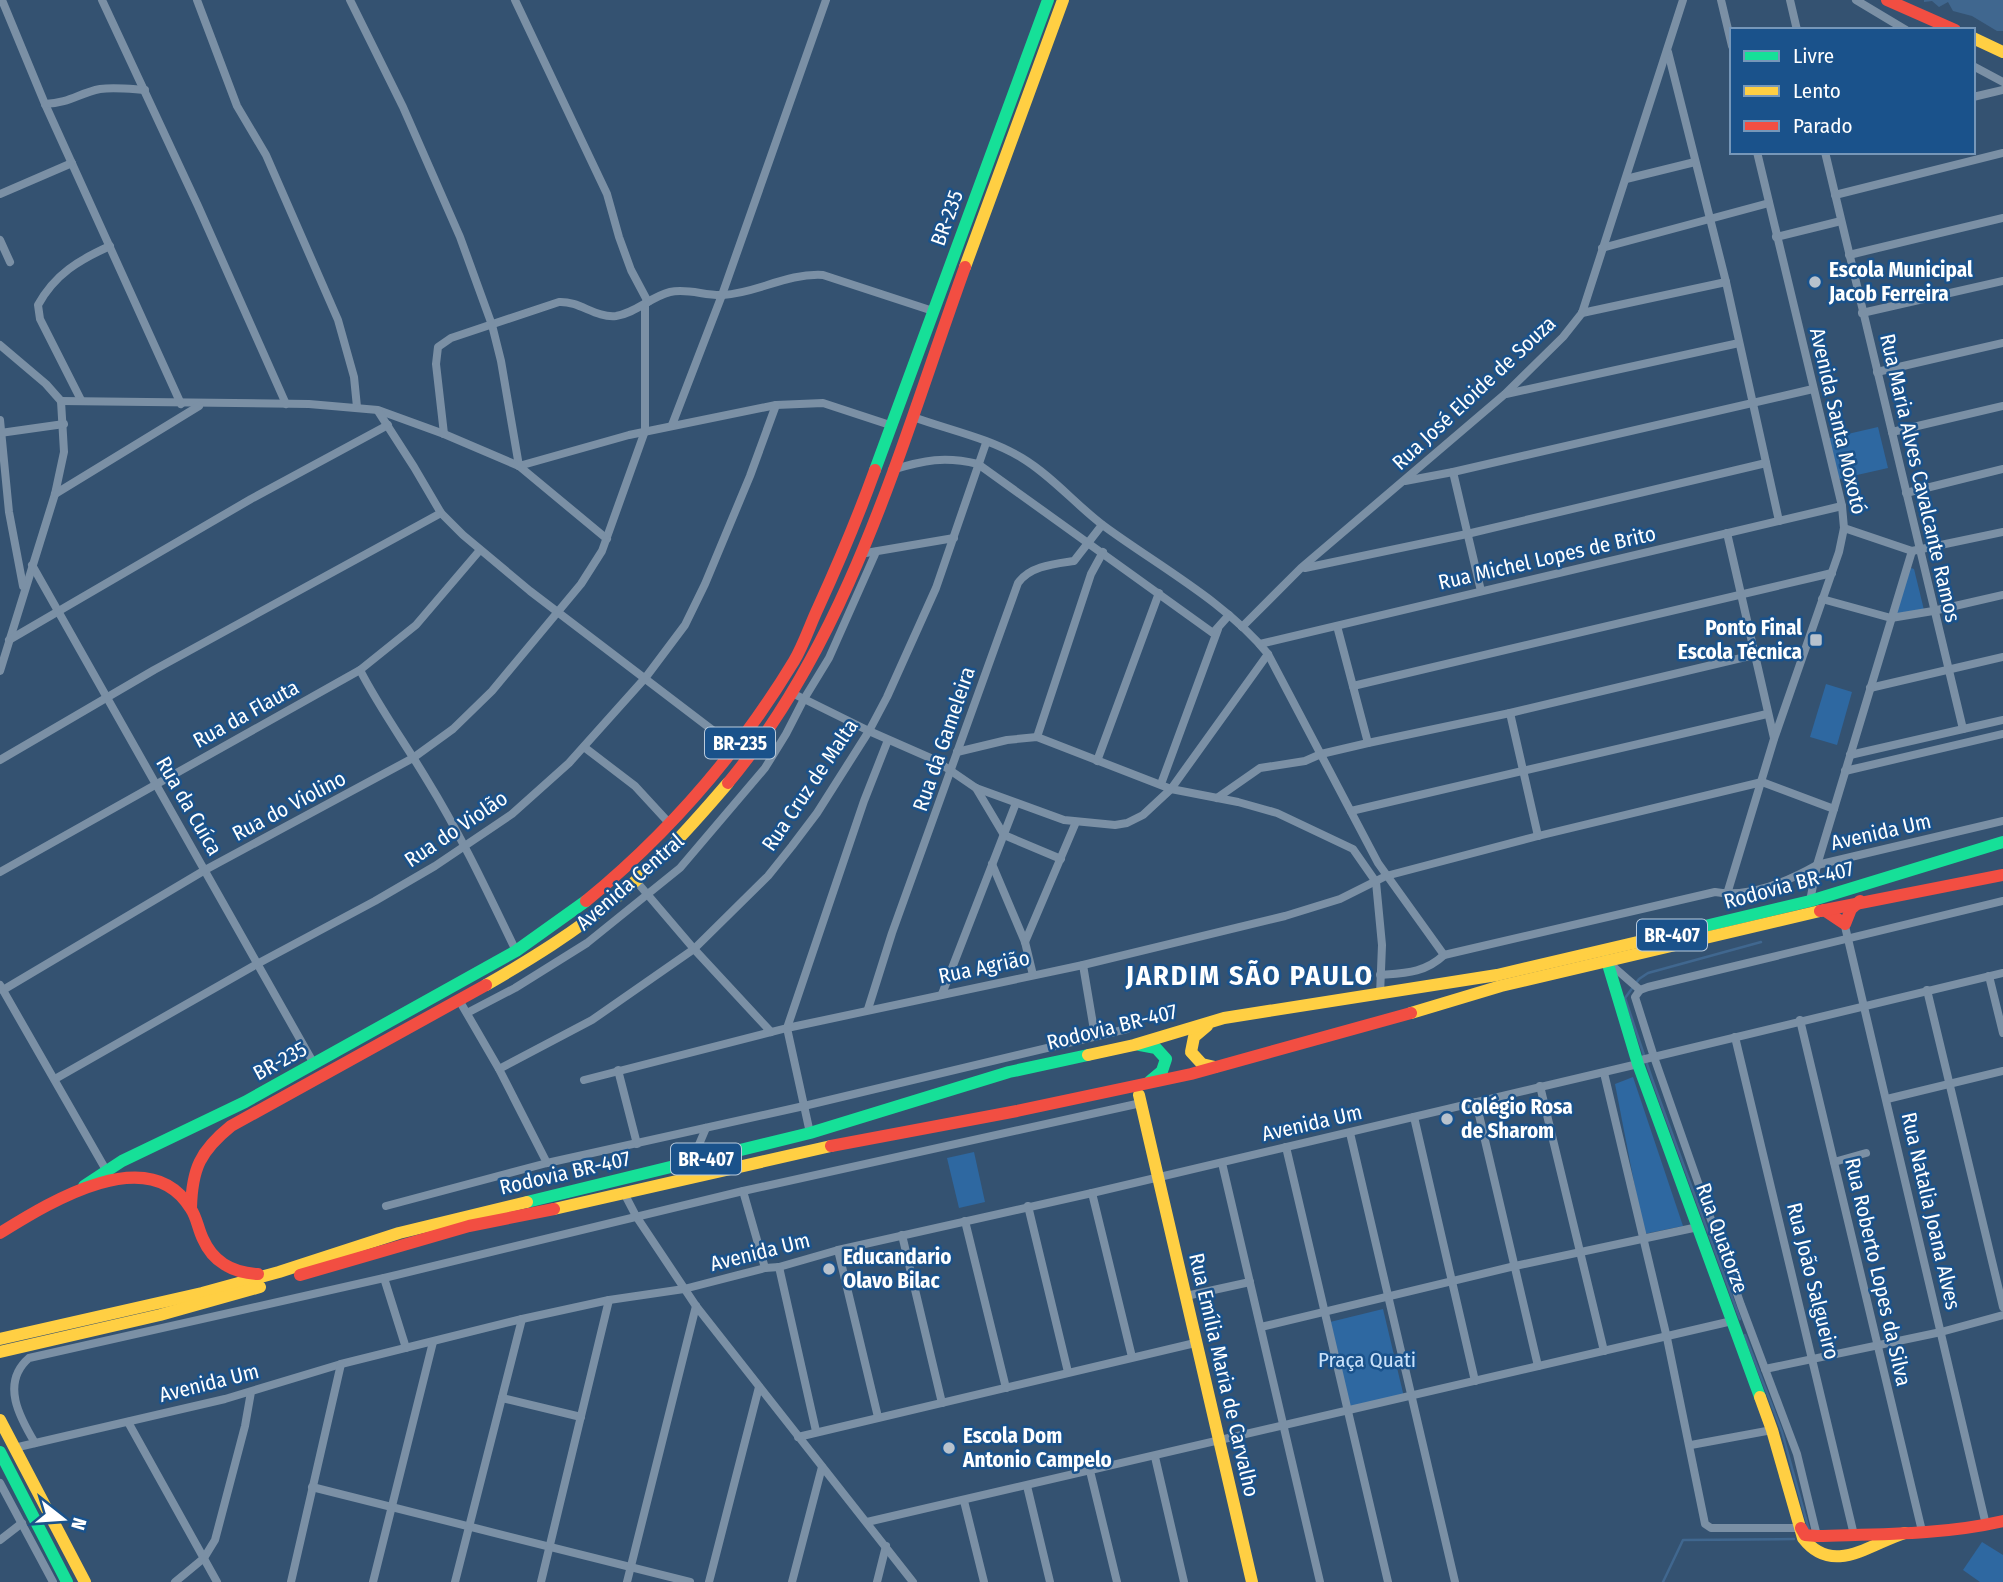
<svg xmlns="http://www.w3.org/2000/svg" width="2003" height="1582" font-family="'Fira Sans Condensed',sans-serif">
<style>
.green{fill:#2e68a1}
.water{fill:#40678f}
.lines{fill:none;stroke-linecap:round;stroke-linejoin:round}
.stream{stroke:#40678f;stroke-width:2.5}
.street{stroke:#7b90a5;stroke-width:8}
.fast{stroke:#16e098;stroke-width:12}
.slow{stroke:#ffcf43;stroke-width:12}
.jam{stroke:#f24e42;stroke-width:12}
.poi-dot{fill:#b8c2cd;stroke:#1a528b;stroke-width:2.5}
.labels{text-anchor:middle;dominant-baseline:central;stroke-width:5;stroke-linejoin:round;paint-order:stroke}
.shield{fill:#1a528b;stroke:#bacbdc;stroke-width:2}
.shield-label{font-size:19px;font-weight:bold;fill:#fff}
.street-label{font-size:21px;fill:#fff;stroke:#1a528b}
.poi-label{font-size:21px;font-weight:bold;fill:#fff;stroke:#1a528b;text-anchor:start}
.park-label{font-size:21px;fill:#cae2fa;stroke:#1a528b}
.district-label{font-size:28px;font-weight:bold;letter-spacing:2px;fill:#fff;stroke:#1a528b}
</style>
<rect width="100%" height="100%" fill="#345271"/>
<g class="green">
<polygon points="1878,427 1888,468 1835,480 1826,439"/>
<polygon points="1905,566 1914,569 1924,610 1890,617"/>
<polygon points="1826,684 1852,692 1837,745 1810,737"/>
<polygon points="1633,1077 1683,1226 1644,1234 1615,1084"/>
<polygon points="974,1152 985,1202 959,1208 947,1158"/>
<polygon points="1383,1309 1404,1397 1351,1410 1330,1322"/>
<polygon points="1982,1542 2003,1555 2003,1582 1980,1582 1963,1570"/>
</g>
<polygon class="water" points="1924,0 2003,0 2003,31 1997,31 1972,16 1953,11 1948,2 1939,7 1932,1 1924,2"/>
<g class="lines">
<g class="stream">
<polyline points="1740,1319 1652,1079 1625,998 1639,979 1648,973 1761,942"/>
<polyline points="1745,1335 1782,1432 1809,1530"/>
<polyline points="1663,1582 1683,1540 1794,1539"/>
</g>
<g class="street">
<polyline points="2,0 45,104 181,404"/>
<polyline points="102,0 198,206 286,404"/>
<polyline points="197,0 237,106 266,155 338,320 354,377 357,407"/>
<polyline points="350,0 403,107 460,237 492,325 501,361 519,466 629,435 776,405 823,403 893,426"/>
<polyline points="515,0 607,194 619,237 631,270 648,302"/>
<polyline points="1721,0 1732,46"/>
<polyline points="1790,0 1797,30"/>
<polyline points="1856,0 1906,30"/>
<polyline points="1668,52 1726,282 1779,521"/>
<polyline points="1973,66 2003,82"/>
<polyline points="1973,97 2003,90"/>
<path d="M 45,104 C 70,103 79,93 100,89 C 115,87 130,89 145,90"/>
<polyline points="1825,152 1963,729"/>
<polyline points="1626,179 1695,162"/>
<polyline points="0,194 72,163"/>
<polyline points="1835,195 2003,153"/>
<polyline points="1776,237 1841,221"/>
<polyline points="0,240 10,262"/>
<polyline points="1602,248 1769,203"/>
<polyline points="1849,255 2003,218"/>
<polyline points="1582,313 1726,282"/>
<polyline points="1862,313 2003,281"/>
<polyline points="0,345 46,384 61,401 64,452 55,494 0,671"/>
<polyline points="1877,372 2003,343"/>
<polyline points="1506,394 1739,343"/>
<path d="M 81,400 L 40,319 L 38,305 C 55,274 79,260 110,246"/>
<polyline points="61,401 309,404 378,410 444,434 519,466 607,539"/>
<polyline points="378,411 414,467 441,513 463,535 530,591 736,748"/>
<path d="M 913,417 C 949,430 989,438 1022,458 C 1052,476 1076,505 1104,526 C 1157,565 1227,603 1268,654 L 1378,863 L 1444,955 C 1425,973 1405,973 1380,975"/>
<polyline points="0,420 9,512 23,586"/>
<polyline points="672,425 722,295 826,0"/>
<polyline points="1892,432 2003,406"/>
<polyline points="0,433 64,424"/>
<path d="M 444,434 L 436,364 L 438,347 L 451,338 L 559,302 C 580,301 595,318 616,316 C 636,313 650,297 670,292 C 688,288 705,296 723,295 C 758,293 786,273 823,275 L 933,311"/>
<path d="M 892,470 C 924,460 945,456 978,464 L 1213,633 L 1229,615"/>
<polyline points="1453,472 1481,591"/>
<polyline points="1405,481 1453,472 1813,389"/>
<polyline points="1906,493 2003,469"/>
<polyline points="55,494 199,406"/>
<polyline points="1844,528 1912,551 2003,532"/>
<polyline points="1727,533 1774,738"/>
<polyline points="860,554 954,538"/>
<polyline points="32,565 314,1064"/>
<polyline points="1305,568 1467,534 1766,463"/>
<polyline points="1822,599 1891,618 1933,611 2003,595"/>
<polyline points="1337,626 1368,743"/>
<polyline points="1242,627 1301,568 1505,394 1563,337 1582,313 1683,0"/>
<polyline points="9,640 251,499 388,425"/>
<polyline points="1260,644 1842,506"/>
<path d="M 360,670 C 380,709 405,743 427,780 C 461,835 488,893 516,951"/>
<polyline points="1353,686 1832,573"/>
<polyline points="1870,688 2003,657"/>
<polyline points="792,693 869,731 935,760 976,788 1064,820 1115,825 1127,823 1143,815 1171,789 1268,654"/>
<polyline points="1510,713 1538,836"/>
<polyline points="1037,737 1091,574 1103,552"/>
<polyline points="584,747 635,786 670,824"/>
<polyline points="957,752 1007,740 1037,737 1171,789 1238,802 1277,813 1353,849 1376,882 1382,945 1380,995"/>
<polyline points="1850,755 2003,720"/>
<polyline points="0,760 154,670 441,513"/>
<polyline points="1097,761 1159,593"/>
<polyline points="1845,771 2003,734"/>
<polyline points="1161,784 1218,629"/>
<polyline points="976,788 1004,835"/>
<polyline points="1217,798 1260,768 1305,761 1321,754 1368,743 1510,713 1754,655"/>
<polyline points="1351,811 1767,714"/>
<polyline points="1004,835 1061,859"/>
<polyline points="992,864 1025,942 1033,975"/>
<polyline points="0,872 360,670 416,625 480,550"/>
<polyline points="636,881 694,949 771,1032"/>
<polyline points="1727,894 1774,739 1839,552 1844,528 1842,506 1757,152"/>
<polyline points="1810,901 1817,865 1912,551"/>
<polyline points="1844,922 1986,1525"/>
<polyline points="1025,942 1076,822"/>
<path d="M 1444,955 L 1715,892 C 1749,898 1787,882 1817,865 L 2003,821"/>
<polyline points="1609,963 1640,990"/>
<polyline points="1083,965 1095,1036"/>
<polyline points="1989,976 2003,1033"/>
<polyline points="0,985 106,1170"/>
<polyline points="3,990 205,870 413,758 453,729 492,691 581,584 602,551 645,431 645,304"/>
<polyline points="1927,990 2003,1307"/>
<polyline points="942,994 1016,803"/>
<polyline points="459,1000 499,1069 547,1163"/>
<path d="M 868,1009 L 892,933 L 1018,583 C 1030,566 1054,564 1074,561 L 1102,525"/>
<polyline points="467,1013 515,988 587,943 680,868 765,768 786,734 804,699 829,658 876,552"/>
<polyline points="1800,1020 1922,1531"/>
<polyline points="1735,1037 1854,1535"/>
<polyline points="1637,1061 2003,973"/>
<polyline points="499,1069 592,1020 694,949 768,876 792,846 817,813 869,731 887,697 936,588 986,443"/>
<polyline points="618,1070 637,1144"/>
<polyline points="1604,1073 1667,1338 1705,1524 1711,1528 1801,1528"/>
<polyline points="55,1079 257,964 375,901 435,866 512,814 569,763 646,677 685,625 705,584 750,476 776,405"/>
<polyline points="584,1080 787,1028 1083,965 1285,916 1340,899 1386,876 1538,836 1762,782 1834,809"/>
<polyline points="1540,1086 1604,1351"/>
<polyline points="1887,1099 2003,1071"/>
<polyline points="1476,1102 1538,1366"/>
<polyline points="1414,1117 1475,1381"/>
<polyline points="810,1133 787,1028 864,801 888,740"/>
<polyline points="1350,1133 1455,1582"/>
<polyline points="1286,1147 1388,1582"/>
<polyline points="692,1161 706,1128"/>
<polyline points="1834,1162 1866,1153"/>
<polyline points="1222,1163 1320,1582"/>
<polyline points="743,1191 765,1268"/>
<polyline points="624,1193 636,1216 696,1306 913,1582"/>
<polyline points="1092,1193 1132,1357"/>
<polyline points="386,1206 547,1163 804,1106 1127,1029"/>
<polyline points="1028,1206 1068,1372"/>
<polyline points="965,1221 1006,1388"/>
<polyline points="902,1235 942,1403"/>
<polyline points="838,1250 878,1417"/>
<polyline points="779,1267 816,1431"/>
<polyline points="384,1278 406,1348"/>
<polyline points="1186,1296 1250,1282"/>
<polyline points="1261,1327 1515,1266 1698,1227"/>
<polyline points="1765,1369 1941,1332 2003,1315"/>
<polyline points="502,1398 581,1417"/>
<polyline points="128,1422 217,1582"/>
<polyline points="798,1437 1195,1343"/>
<path d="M 35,1443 C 20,1418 0,1383 29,1358 L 384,1278 L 743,1191 L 1141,1103"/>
<polyline points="1691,1445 1772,1430"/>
<polyline points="14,1448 225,1399 341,1364 522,1319 609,1300 684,1289 765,1268 779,1267 838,1250 1092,1193 1638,1064"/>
<polyline points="1155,1457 1184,1582"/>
<polyline points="1090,1471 1117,1582"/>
<polyline points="0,1483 53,1582"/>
<polyline points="1027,1486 1050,1582"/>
<polyline points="312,1487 690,1582"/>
<polyline points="964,1501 984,1582"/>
<polyline points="867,1522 1732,1321"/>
<polyline points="1817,1536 1797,1454 1741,1305 1654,1057 1635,997 1640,990 1648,987 2003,901"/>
<polyline points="0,1540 22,1523"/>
<polyline points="175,1582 204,1558 215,1540 245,1426 251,1392"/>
<polyline points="291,1582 341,1364"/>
<polyline points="373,1582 433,1342"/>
<polyline points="455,1582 522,1319"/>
<polyline points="541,1582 609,1300"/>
<polyline points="627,1582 696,1306"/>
<polyline points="709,1582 759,1387"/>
<polyline points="792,1582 822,1467"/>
<polyline points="877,1582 886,1546"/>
</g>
<g class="fast">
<polyline points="875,470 1048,0"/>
<polyline points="1659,937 1810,901 2003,842"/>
<polyline points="1607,961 1638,1064 1760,1397"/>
<polyline points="1140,1045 1156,1048 1166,1059 1162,1071 1150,1081"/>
<polyline points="84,1186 122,1161 245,1102 516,951 586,901"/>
<polyline points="527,1202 810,1133 1009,1072 1088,1055"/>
<polyline points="0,1452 67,1582"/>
</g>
<g class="slow">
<polyline points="1973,38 2003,52"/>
<polyline points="965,267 1063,0"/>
<path d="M 486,985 C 531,959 575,932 616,898 C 657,864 693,824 728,783"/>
<polyline points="1411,1013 1501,986 1820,911"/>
<polyline points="1207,1026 1194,1037 1191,1052 1202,1064 1215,1067"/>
<polyline points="1088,1055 1134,1045 1224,1018 1497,975 1659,937"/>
<polyline points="1139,1095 1252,1582"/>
<polyline points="554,1209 831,1146"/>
<polyline points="0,1339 202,1293 279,1272 399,1233 527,1202"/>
<polyline points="0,1352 160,1315 260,1287"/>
<path d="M 1760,1397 L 1772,1430 L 1803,1538 C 1833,1577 1871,1543 1905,1533"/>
<polyline points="0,1420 85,1582"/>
</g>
<g class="jam">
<polyline points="1887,0 1955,30"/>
<path d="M 728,783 C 851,635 901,444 965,267"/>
<path d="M 586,901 C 669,833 739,752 794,661 C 804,644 810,625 818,608 C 839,562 858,517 875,470"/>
<polyline points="1824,910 1845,924 1851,909 1860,901"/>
<polyline points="1820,911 2003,875"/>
<polyline points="831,1146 1017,1111 1191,1074 1411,1013"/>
<path d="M 191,1208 C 192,1169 200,1151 231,1126 L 486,985"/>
<path d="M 0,1233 C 47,1204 149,1139 191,1209 C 197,1218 198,1229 203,1239 C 213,1262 233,1273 258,1274"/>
<polyline points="300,1275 469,1226 554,1209"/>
<path d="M 1801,1528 L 1805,1535 L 1817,1536 C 1878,1534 1943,1535 2003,1521"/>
</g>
</g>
<g class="poi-dot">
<circle cx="1815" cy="282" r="7"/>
<rect x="1809" y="633" width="14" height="14" rx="3.5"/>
<circle cx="1447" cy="1119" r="7"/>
<circle cx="829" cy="1269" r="7"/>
<circle cx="949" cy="1448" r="7"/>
</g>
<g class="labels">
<g class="shield">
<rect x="705" y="727.5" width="70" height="31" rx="5"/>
<rect x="1637" y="919.5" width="70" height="31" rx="5"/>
<rect x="671" y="1143.5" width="70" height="31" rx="5"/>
</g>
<g class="shield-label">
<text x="740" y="743">BR-235</text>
<text x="1672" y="935">BR-407</text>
<text x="706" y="1159">BR-407</text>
</g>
<g class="street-label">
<text transform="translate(947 218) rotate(-70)">BR-235</text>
<text transform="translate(1474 393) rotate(-43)">Rua José Eloide de Souza</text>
<text transform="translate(1838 421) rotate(77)">Avenida Santa Moxotó</text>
<text transform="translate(1920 478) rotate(77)">Rua Maria Alves Cavalcante Ramos</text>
<text transform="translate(1547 558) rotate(-13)">Rua Michel Lopes de Brito</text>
<text transform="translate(246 714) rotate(-29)">Rua da Flauta</text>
<text transform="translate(944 739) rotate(-71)">Rua da Gameleira</text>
<text transform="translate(810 785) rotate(-56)">Rua Cruz de Malta</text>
<text transform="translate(189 806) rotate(60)">Rua da Cuíca</text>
<text transform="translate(289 806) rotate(-28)">Rua do Violino</text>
<text transform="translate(456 829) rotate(-34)">Rua do Violão</text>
<text transform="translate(1881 832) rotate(-13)">Avenida Um</text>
<text transform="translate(630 882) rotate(-41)">Avenida Central</text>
<text transform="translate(1789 885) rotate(-15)">Rodovia BR-407</text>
<text transform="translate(984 967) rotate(-12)">Rua Agrião</text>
<text transform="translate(1112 1027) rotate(-14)">Rodovia BR-407</text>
<text transform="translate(280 1061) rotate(-29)">BR-235</text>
<text transform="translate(1312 1123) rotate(-13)">Avenida Um</text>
<text transform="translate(565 1173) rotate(-13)">Rodovia BR-407</text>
<text transform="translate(1931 1211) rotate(77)">Rua Natalia Joana Alves</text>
<text transform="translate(1722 1238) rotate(70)">Rua Quatorze</text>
<text transform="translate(760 1252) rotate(-14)">Avenida Um</text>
<text transform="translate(1878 1272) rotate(77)">Rua Roberto Lopes da Silva</text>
<text transform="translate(1813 1281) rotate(76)">Rua João Salgueiro</text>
<text transform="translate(1224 1375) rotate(77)">Rua Emília Maria de Carvalho</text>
<text transform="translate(209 1383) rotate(-14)">Avenida Um</text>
</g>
<g class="poi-label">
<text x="1829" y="270">Escola Municipal<tspan x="1829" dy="24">Jacob Ferreira</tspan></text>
<text x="1802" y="628" text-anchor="end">Ponto Final<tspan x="1802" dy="24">Escola Técnica</tspan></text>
<text x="1461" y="1107">Colégio Rosa<tspan x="1461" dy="24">de Sharom</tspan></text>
<text x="843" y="1257">Educandario<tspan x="843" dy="24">Olavo Bilac</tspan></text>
<text x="963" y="1436">Escola Dom<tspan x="963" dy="24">Antonio Campelo</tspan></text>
</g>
<g class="park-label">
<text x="1367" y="1360">Praça Quati</text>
</g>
<g class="district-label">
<text x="1250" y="975">JARDIM SÃO PAULO</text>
</g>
</g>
<rect x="1730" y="28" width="245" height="126" fill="#1a528b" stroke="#7697b9" stroke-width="2"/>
<rect x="1744" y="51" width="35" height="10" fill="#16e098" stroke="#7697b9" stroke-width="2"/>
<text x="1793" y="63" font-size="21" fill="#ffffff">Livre</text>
<rect x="1744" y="86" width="35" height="10" fill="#ffcf43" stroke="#7697b9" stroke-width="2"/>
<text x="1793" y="98" font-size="21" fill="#ffffff">Lento</text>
<rect x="1744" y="121" width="35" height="10" fill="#f24e42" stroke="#7697b9" stroke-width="2"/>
<text x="1793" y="133" font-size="21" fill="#ffffff">Parado</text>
<g transform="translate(63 1519) rotate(107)" stroke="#1a528b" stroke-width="5" paint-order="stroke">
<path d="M0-5L12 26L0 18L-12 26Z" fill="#ffffff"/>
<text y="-10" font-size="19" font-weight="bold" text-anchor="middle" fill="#ffffff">N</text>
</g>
</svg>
